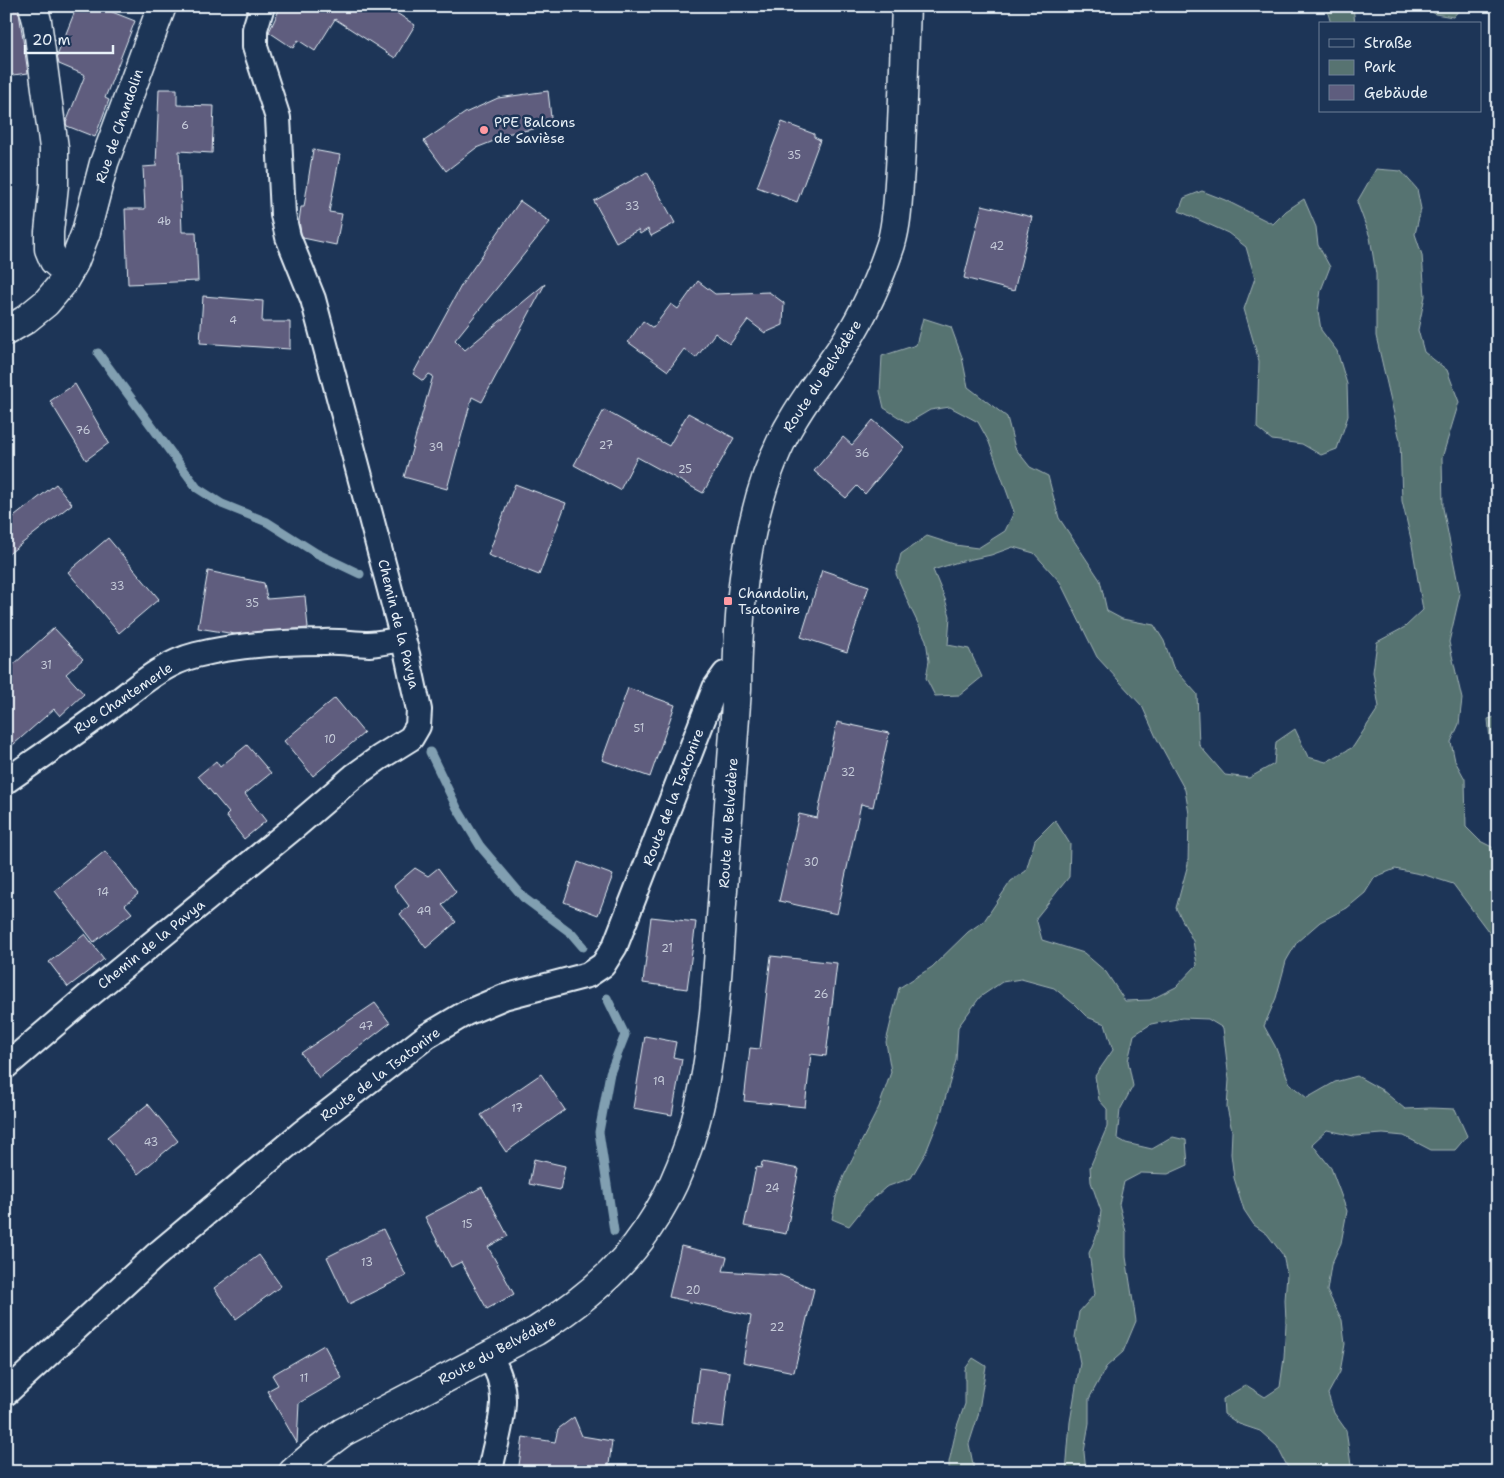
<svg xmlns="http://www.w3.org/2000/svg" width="1504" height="1478" font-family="'Shantell Sans',sans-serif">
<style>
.green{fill:#577371;stroke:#a0b2b4}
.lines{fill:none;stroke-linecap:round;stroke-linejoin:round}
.stream{stroke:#819fb1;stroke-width:9}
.building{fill:#5e5d7e;stroke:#e8f1f8}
.minor-casing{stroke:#e8f1f8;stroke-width:28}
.tertiary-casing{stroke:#e8f1f8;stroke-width:31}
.minor{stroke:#1d3557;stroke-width:24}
.tertiary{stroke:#1d3557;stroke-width:28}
.poi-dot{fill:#ff9aa2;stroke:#1d3557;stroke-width:2}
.labels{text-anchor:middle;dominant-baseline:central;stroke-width:5;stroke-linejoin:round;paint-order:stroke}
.number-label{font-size:11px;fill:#c6ccda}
.poi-label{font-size:14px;fill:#e8f1f8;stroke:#1d3557;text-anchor:start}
.street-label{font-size:14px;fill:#e8f1f8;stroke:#1d3557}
</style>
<rect width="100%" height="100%" fill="#1d3557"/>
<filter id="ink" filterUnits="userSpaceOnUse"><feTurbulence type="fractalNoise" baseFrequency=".02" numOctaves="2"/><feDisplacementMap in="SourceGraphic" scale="10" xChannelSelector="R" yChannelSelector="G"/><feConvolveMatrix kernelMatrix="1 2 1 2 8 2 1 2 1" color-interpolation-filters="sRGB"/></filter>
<g filter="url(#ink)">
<g class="green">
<polygon points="1326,6 1353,6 1355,24 1331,24"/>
<polygon points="1424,6 1463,6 1453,17 1435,14"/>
<polygon points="1376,169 1401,171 1417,189 1421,209 1415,234 1422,255 1425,296 1418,330 1424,352 1447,370 1459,402 1442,458 1443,508 1460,594 1449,642 1462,699 1459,724 1451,742 1455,761 1465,779 1466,827 1480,841 1498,850 1498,946 1491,935 1453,884 1425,875 1395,869 1375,877 1365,893 1347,908 1320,922 1297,942 1286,961 1276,998 1264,1026 1275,1046 1290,1084 1307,1098 1335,1082 1357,1076 1382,1090 1405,1109 1430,1108 1455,1109 1467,1136 1455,1150 1431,1150 1404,1136 1383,1134 1354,1136 1327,1130 1312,1144 1331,1168 1347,1211 1341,1243 1331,1265 1327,1291 1342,1320 1345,1344 1340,1372 1328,1394 1334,1413 1346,1430 1352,1472 1290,1472 1277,1446 1260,1431 1239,1424 1224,1414 1223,1399 1246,1385 1265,1397 1280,1387 1284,1358 1286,1323 1285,1300 1287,1274 1283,1255 1267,1234 1254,1225 1244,1210 1234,1178 1231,1154 1232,1131 1227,1107 1229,1080 1223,1028 1208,1019 1182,1018 1151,1024 1134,1035 1128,1061 1133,1086 1120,1110 1117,1138 1126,1143 1152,1149 1173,1137 1186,1140 1188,1165 1168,1174 1141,1173 1124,1182 1119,1204 1126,1232 1126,1257 1136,1321 1123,1352 1106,1367 1089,1399 1089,1423 1084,1452 1086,1472 1066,1472 1070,1422 1080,1363 1075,1337 1079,1312 1095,1294 1089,1253 1098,1232 1101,1211 1091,1182 1090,1167 1107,1127 1107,1109 1099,1100 1095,1076 1113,1050 1105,1024 1087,1017 1074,1004 1054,988 1021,979 1002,982 980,997 958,1027 956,1060 940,1117 926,1152 911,1178 886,1187 866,1205 849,1226 832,1219 836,1197 844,1176 879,1107 891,1072 886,1042 899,988 932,967 968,932 984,921 1011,881 1026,871 1035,840 1055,820 1070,844 1069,877 1036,918 1042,940 1084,953 1106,972 1125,1001 1150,1000 1176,987 1197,965 1193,941 1176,908 1188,864 1189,814 1185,790 1156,737 1142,706 1097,657 1060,582 1034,553 1013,547 991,555 958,562 933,570 945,599 950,616 948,645 969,649 982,677 960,695 935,696 926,678 929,661 926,640 912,611 896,574 901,554 927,536 955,545 978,548 1005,531 1014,512 989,442 978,422 950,407 930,410 908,423 884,408 880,391 882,356 916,345 923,318 951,327 962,357 968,387 1007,417 1015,448 1030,467 1048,476 1059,518 1100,580 1107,611 1122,619 1154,625 1164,641 1173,667 1197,694 1199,745 1225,775 1249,778 1274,764 1276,742 1295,729 1308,757 1326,762 1353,747 1379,707 1373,672 1377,642 1405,627 1423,610 1411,539 1402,501 1400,440 1376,336 1376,274 1370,237 1357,202"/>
<polygon points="1202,191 1225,200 1273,224 1286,211 1304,199 1316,227 1318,245 1330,267 1321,290 1318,311 1321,330 1337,351 1347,384 1348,416 1337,449 1321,455 1302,444 1272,440 1257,428 1259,361 1244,309 1255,278 1246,247 1228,233 1179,211 1184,198"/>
<polygon points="1498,716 1498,768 1495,767 1490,739 1488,719"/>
<polygon points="973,1358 986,1366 978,1416 969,1444 974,1469 976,1472 949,1472 949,1462 957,1426 965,1404 965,1369"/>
</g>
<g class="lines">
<g class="stream">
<polyline points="98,353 197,488 222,504 267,522 316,553 360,574"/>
<polyline points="430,752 457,808 480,846 524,898 571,933 583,947"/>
<polyline points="607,998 625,1035 610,1073 599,1132 614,1231"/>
</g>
</g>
<g class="building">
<polygon points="6,6 18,6 28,73 6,76"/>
<polygon points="77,6 97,6 135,21 105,98 109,100 95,137 67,126 66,123 85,75 59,64 57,56"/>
<polygon points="281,6 386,6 415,25 395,58 335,19 315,51 298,40 293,48 269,32"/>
<polygon points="159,89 177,89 177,105 214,106 212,153 179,151 182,232 196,232 198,281 128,284 125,209 145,209 143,167 156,166"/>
<polygon points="548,91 552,126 505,134 504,137 476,148 446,171 424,141 465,113 498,98"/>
<polygon points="782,122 814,134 814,137 820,140 797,202 757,187"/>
<polygon points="313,150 340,155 329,212 342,214 336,245 303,238 301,233 299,221 301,207 304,207"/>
<polygon points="647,172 675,223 651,236 648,229 640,234 638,230 616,242 594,201"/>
<polygon points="520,201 550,222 455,340 465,350 545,284 482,402 472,397 447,489 404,477 433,376 429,374 423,381 413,374 462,284"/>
<polygon points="982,205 1032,217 1014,291 964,278"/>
<polygon points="698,281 715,294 769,292 784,303 783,325 765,333 748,320 730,344 715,333 696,358 684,349 668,371 628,342 643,321 653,328 671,304 678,309"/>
<polygon points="203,296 263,301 262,322 290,322 290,349 200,343"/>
<polygon points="75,384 109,443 86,460 50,401"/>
<polygon points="604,410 669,446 688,413 734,438 703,493 637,457 620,490 574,465"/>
<polygon points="873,420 904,447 865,494 857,486 846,498 814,471 843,437 852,445"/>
<polygon points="56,484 72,504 6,556 6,523"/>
<polygon points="515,484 566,503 539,575 488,555"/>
<polygon points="108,538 159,599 119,633 68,572"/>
<polygon points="822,570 869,586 847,652 801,637"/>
<polygon points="208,571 264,583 267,599 305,596 308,628 235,634 198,628"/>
<polygon points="54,628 83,659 66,674 84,694 60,716 54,709 6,751 6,665 13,665"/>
<polygon points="628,688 675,705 650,777 602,760"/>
<polygon points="335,698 364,733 313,776 284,741"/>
<polygon points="837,722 889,733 873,807 861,804 837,914 779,901 799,814 817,818"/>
<polygon points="247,745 271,773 245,794 266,821 244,839 226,816 229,813 198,776 216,761 220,767"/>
<polygon points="105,851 138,894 125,905 132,913 94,942 55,891"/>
<polygon points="578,862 613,875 598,915 564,902"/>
<polygon points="415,868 428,876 438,868 456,892 442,905 456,922 426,948 400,914 409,906 394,886"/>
<polygon points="651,917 696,922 687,989 643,983"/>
<polygon points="85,934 104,959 68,987 49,962"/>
<polygon points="771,956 837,963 826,1056 811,1054 805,1107 744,1101 750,1048 760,1049"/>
<polygon points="375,1003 390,1023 319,1078 301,1053"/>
<polygon points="645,1036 676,1042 673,1057 682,1059 672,1115 633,1108"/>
<polygon points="541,1074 565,1110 506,1152 481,1115"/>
<polygon points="148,1104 178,1141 138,1174 107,1137"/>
<polygon points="534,1159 565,1166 560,1190 529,1184"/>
<polygon points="762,1162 799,1169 786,1234 744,1226 756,1167 761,1168"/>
<polygon points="482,1187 508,1236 488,1247 514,1294 487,1309 461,1262 451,1267 425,1217"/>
<polygon points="383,1229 406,1276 349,1304 327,1257"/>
<polygon points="681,1246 727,1257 723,1271 780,1275 814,1289 794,1372 743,1362 751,1316 669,1297"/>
<polygon points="259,1255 281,1286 236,1319 214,1288"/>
<polygon points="324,1345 342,1378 299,1403 297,1443 267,1391 278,1385 272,1375"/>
<polygon points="699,1368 730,1372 723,1427 692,1423"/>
<polygon points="574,1417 582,1436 612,1441 608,1472 518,1472 523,1437 555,1442 558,1429"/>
</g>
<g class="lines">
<defs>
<g id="minor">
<path d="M 6,781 C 39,758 73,735 105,711 C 134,690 160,664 196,655 C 236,645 282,642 324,642 C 339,641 354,644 369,644 C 381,643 392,641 403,639"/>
<polyline points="6,1066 88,996 297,825 354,776 379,758 411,738 418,726 419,710 407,654 313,299 288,237 283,215 282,194 278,118 255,47 255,29 262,6"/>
<path d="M 489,1356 C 516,1396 497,1429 490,1472"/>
<polyline points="6,1393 155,1256 303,1132 427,1036 466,1013 504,997 588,975 603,965 615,946 715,688 725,674 737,674"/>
</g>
<g id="tertiary">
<polyline points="33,6 37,21 54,148 54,185 49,232 49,249 54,261 68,273"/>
<polyline points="6,331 25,320 46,303 62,284 74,263 86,232 104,163 162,6"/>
<path d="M 293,1472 L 315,1453 L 343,1432 L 536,1331 C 579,1304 619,1272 647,1230 C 710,1139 714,1024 721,918 C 726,842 732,765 737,689 C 738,600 747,495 794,418 C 810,391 830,366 847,340 C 866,310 880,277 891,244 C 898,220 898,193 900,169 C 903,115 904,60 906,6"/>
</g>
</defs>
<use href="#minor" class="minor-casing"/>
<use href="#tertiary" class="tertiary-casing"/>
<use href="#minor" class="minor"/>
<use href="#tertiary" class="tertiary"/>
</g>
</g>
<g class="poi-dot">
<circle cx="484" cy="130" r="5"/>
<rect x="723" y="596" width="10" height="10" rx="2.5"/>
</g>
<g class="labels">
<g class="number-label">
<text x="185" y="125">6</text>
<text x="794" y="155">35</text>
<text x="632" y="206">33</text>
<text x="164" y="221">4b</text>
<text x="997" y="246">42</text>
<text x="233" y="320">4</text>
<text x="83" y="430">76</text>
<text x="606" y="445">27</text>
<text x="436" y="447">39</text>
<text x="862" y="453">36</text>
<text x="685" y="469">25</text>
<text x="117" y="586">33</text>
<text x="252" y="603">35</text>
<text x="46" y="665">31</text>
<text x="639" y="728">51</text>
<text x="330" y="739">10</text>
<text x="848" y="772">32</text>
<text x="811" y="862">30</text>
<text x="103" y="892">14</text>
<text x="424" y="911">49</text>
<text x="667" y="948">21</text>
<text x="821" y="994">26</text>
<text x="366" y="1026">47</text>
<text x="659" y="1081">19</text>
<text x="517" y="1108">17</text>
<text x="151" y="1142">43</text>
<text x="772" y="1188">24</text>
<text x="467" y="1224">15</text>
<text x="367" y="1262">13</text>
<text x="693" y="1290">20</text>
<text x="777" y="1327">22</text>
<text x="304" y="1378">11</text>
</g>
<g class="poi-label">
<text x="494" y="122">PPE Balcons<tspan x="494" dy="16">de Savièse</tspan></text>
<text x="738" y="593">Chandolin,<tspan x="738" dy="16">Tsatonire</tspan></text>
</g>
<g class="street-label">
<text transform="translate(119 126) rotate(-71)">Rue de Chandolin</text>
<text transform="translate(822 376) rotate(-57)">Route du Belvédère</text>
<text transform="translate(399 624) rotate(76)">Chemin de la Pavya</text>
<text transform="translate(123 698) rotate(-34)">Rue Chantemerle</text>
<text transform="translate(673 797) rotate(-69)">Route de la Tsatonire</text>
<text transform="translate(728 823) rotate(-86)">Route du Belvédère</text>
<text transform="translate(151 944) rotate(-39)">Chemin de la Pavya</text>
<text transform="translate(380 1074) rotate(-37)">Route de la Tsatonire</text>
<text transform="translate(497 1350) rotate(-28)">Route du Belvédère</text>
</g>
</g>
<rect width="1504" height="1478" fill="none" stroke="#1d3557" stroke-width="25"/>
<rect x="12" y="12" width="1479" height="1453" fill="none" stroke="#e8f1f8" stroke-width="2" filter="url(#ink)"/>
<rect x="1319" y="22" width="162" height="90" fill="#1d3557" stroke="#6e8097"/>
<rect x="1329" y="39" width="25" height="8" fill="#1d3557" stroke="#6e8097"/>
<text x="1364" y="48" font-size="15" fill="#e8f1f8">Straße</text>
<rect x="1329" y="60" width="25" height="15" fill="#577371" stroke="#6e8097"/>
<text x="1364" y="72" font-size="15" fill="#e8f1f8">Park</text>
<rect x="1329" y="85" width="25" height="15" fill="#5e5d7e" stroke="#6e8097"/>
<text x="1364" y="98" font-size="15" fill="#e8f1f8">Gebäude</text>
<path d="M25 45v8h88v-8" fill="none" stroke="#e8f1f8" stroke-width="2.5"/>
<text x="32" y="45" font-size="15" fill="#e8f1f8" stroke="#1d3557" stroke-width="4" paint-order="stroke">20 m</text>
</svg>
